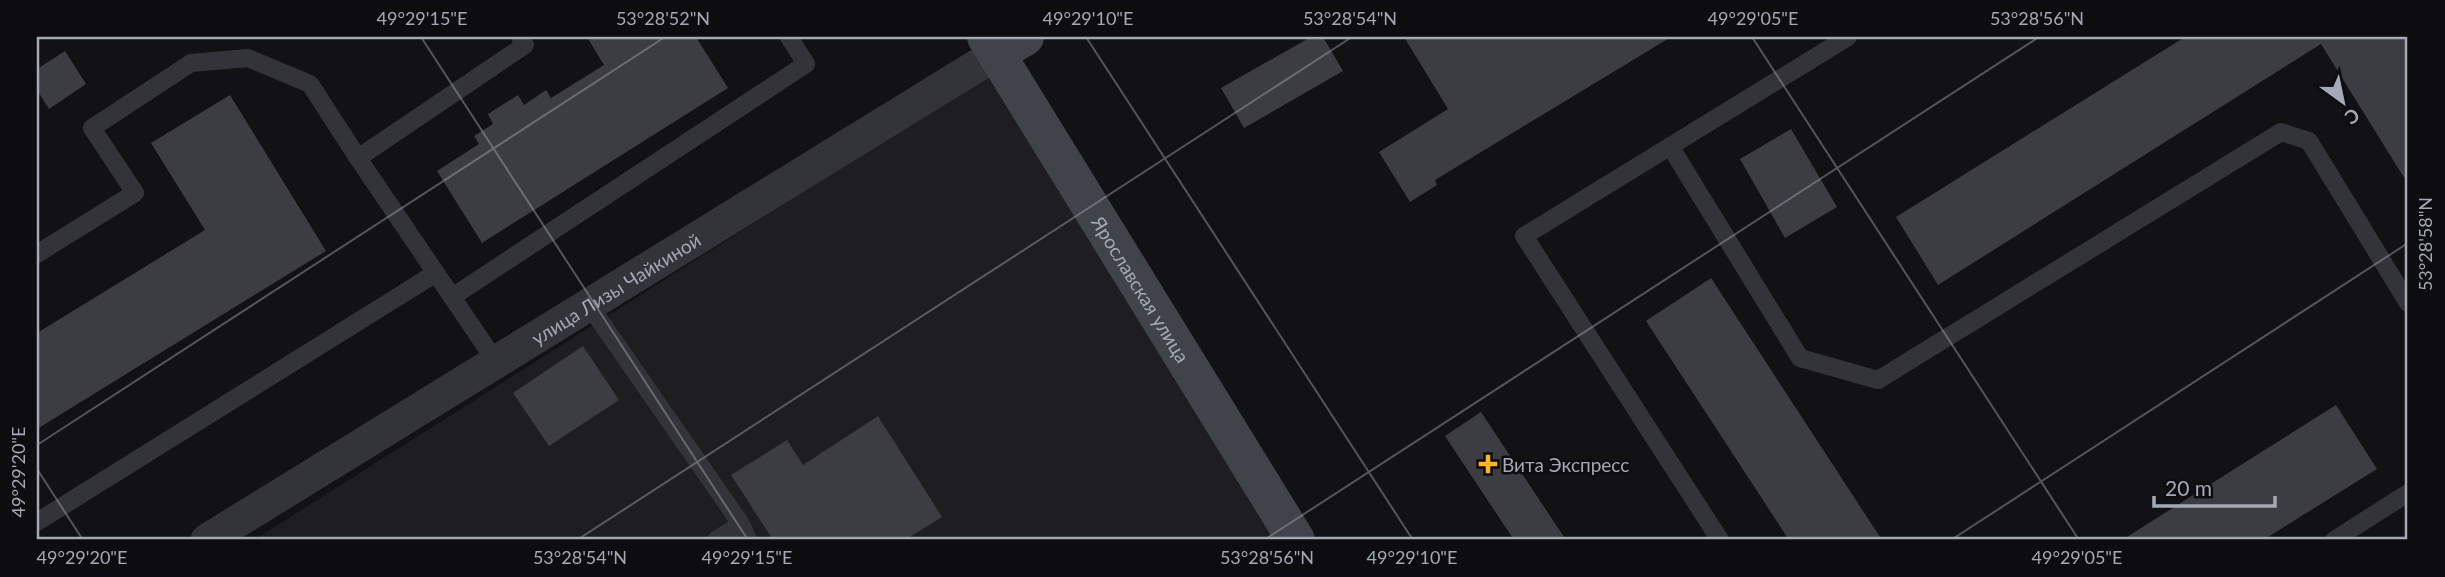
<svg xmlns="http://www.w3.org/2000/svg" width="2445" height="577" font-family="Lato,sans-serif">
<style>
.built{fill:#1e1e21}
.building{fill:#3c3d42}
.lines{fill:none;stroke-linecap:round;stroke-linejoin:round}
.service{stroke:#333439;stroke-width:18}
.minor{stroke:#333439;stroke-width:33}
.secondary{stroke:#41434a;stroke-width:38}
.ticks{fill:none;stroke:#a3a9b6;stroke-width:2;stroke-opacity:0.45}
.poi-dot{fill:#ffb420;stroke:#0d0d0f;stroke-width:2.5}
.labels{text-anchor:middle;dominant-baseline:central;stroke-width:5;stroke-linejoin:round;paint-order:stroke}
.street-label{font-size:19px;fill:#a3a9b6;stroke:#0d0d0f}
.poi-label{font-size:19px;fill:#a3a9b6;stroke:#0d0d0f;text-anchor:start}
.neatline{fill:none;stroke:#a3a9b6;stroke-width:2.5}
.ticks-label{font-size:18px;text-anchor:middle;fill:#a3a9b6}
</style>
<rect width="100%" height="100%" fill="#121214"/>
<polygon class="built" points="989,74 1274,540 254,540"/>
<g class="building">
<polygon points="587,37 696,37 728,88 482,243 437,171 479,144 474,136 493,124 488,114 518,95 524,105 546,90 551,98 604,65"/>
<polygon points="1311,37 1323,37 1343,71 1244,128 1221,88"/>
<polygon points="1404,37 1671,37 1435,180 1437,185 1410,202 1379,152 1448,109"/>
<polygon points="2185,37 2408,37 2408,184 2321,44 1938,285 1896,217"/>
<polygon points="65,51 86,84 49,109 37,90 37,69"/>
<polygon points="230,95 326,251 37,429 37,333 205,230 151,143"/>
<polygon points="1791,129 1837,207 1785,238 1740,159"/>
<polygon points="1711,278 1882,540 1789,540 1646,321"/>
<polygon points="583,346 619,400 549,446 513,393"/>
<polygon points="2336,405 2377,469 2263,540 2122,540"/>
<polygon points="1481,412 1566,540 1514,540 1445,436"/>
<polygon points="878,416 942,517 905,540 773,540 731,475 787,440 803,465"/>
</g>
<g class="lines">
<g class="service">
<polyline points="1670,146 1800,358 1878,380 2281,132 2309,141 2408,303"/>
<polyline points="37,254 135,193 92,128 191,63 248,58 310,84 358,158"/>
<polyline points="452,297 806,64 789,37"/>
<polyline points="589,305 741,524 748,540"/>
<polyline points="496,362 358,158 525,45 520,37"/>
<polyline points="37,522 436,273"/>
<polyline points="716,540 741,524"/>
<polyline points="1720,540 1524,236 1848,37"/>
<polyline points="2334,540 2408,493"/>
</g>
<path class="minor" id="s1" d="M 207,540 L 996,54"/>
<g class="secondary">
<path id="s2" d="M 986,37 L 1296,540"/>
<polyline points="996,54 1025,37"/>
</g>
</g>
<path class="ticks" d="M 421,37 L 748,540M 1086,37 L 1413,540M 1752,37 L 2079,540M 37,445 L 665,37M 37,469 L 83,540M 577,540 L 1352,37M 1264,540 L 2039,37M 1951,540 L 2408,243"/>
<path class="poi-dot" d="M1484.5 453.5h7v7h7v7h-7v7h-7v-7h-7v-7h7z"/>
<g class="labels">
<g class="street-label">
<text stroke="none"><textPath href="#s2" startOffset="296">Ярославская улица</textPath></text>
<text stroke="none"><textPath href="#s1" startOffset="480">улица Лизы Чайкиной</textPath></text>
</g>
<g class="poi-label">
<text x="1502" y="464">Вита Экспресс</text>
</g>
</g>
<rect width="2445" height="577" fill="none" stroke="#0d0d0f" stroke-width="77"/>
<g transform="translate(2343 102) rotate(147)" stroke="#0d0d0f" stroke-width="5" paint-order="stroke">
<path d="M0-5L12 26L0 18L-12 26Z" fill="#a3a9b6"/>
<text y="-10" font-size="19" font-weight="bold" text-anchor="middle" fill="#a3a9b6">С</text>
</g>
<path d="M2154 496v10h121v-10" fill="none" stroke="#a3a9b6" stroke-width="3.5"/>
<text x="2165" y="496" font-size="21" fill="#a3a9b6" stroke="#0d0d0f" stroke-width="5" paint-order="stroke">20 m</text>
<rect x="38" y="38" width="2368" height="500" class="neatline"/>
<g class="ticks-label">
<text x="422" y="25">49°29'15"E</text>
<text x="663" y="25">53°28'52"N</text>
<text x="1088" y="25">49°29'10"E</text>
<text x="1350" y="25">53°28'54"N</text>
<text x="1753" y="25">49°29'05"E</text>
<text x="2037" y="25">53°28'56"N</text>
<text transform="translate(2426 244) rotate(-90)" y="6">53°28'58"N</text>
<text transform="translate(19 472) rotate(-90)" y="6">49°29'20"E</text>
<text x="82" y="564">49°29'20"E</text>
<text x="580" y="564">53°28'54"N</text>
<text x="747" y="564">49°29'15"E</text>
<text x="1267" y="564">53°28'56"N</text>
<text x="1412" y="564">49°29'10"E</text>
<text x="2077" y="564">49°29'05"E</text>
</g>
</svg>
